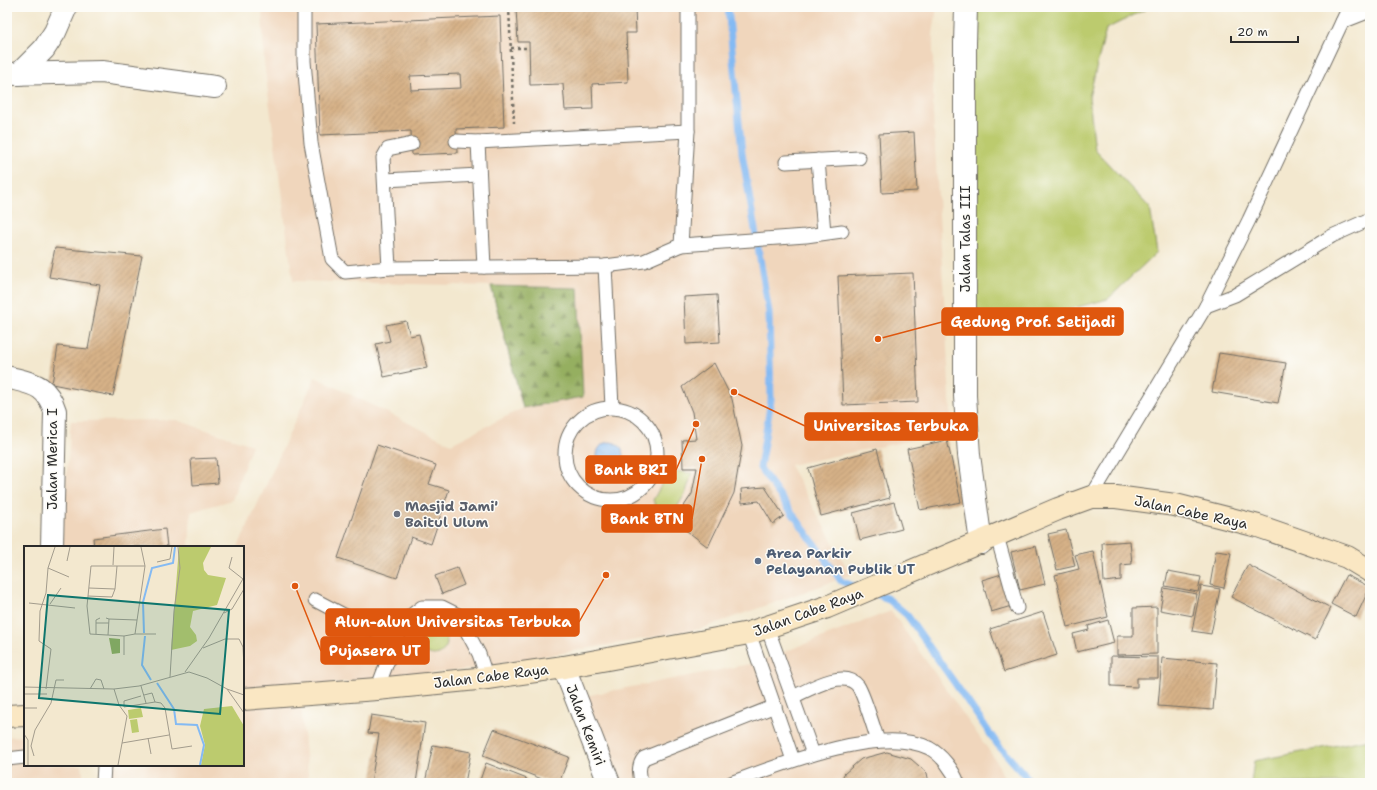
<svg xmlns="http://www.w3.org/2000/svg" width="1377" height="790" font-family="'Shantell Sans',sans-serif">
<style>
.built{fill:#f0d6bc}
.green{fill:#bccb6e;stroke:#747b4c}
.forest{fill:url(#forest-firs);stroke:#606d46}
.water{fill:url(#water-ripples);stroke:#58728f}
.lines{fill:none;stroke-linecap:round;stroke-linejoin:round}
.stream{stroke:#84baf3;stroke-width:7}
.building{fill:url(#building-hatch);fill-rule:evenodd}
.service-casing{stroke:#716d64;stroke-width:15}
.minor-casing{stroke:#716d64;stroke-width:24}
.tertiary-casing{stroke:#716d64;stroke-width:24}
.secondary-casing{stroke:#716d64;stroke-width:24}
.path{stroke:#716d64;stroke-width:2.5;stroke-dasharray:3 3;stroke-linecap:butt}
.service{stroke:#fff;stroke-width:13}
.minor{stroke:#fff;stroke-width:22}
.tertiary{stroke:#fff;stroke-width:22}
.secondary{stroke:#fae7c3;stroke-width:22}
.worship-dot{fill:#6b7280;stroke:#fdfcf7;stroke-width:1.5}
.service-dot{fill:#5c6f8a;stroke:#fdfcf7;stroke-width:1.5}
.labels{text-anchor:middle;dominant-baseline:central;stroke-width:3;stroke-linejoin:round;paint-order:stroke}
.street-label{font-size:14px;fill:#2b2b2b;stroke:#fdfcf7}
.worship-label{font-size:14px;font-weight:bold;fill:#5b616d;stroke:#fdfcf7;text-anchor:start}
.service-label{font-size:14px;font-weight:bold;fill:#4e5e75;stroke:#fdfcf7;text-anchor:start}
.inset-river{fill:none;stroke:#84baf3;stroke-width:2}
.inset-road{fill:none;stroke:#a39c8d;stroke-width:1}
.view{fill:#0f766e;fill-opacity:0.15;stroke:#0f766e;stroke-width:2}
.inset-edge{fill:none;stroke:#2b2b2b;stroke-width:2}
.leader{fill:none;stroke:#df570e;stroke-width:1.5}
.callout-dot{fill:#df570e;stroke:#fdfcf7;stroke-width:1.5}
.callout{fill:#df570e;stroke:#df570e;stroke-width:1.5}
.callout-label{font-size:15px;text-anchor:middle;font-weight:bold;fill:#fff}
</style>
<defs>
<pattern id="forest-firs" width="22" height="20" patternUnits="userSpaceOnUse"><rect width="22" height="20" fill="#95af61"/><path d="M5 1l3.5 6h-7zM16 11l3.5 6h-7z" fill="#7a8f50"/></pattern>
<pattern id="water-ripples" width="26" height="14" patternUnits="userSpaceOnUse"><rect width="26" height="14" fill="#84baf3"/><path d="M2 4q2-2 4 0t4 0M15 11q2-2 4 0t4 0" fill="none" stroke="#6c97c5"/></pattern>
<pattern id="building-hatch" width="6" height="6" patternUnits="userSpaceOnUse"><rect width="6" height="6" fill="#d7b288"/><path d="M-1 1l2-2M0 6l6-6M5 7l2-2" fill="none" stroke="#af916f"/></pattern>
</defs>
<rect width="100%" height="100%" fill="#fdfcf7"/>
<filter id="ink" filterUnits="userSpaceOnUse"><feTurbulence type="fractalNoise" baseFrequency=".025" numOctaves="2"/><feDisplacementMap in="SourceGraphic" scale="8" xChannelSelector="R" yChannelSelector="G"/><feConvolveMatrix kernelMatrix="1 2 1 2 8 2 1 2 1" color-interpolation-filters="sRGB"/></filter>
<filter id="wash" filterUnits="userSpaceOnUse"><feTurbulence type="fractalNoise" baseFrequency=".012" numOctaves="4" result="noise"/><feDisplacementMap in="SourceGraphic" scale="16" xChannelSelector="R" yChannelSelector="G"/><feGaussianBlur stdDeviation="0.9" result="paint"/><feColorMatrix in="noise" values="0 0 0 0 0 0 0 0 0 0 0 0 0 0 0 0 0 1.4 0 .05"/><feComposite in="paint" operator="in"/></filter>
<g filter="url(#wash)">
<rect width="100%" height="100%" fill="#f3e8cf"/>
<g class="built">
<polygon points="262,7 937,7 933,34 933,114 952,432 790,465 851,575 700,629 464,670 299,687 309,783 110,783 111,765 243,765 243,547 238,547 315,377 451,444 523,408 491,286 293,281 264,62"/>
<polygon points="176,420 252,445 232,500 191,512 189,547 61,547 71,421"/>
<polygon points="891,611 997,762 1006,783 623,783 621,781 594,722 585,696 755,663"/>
<polygon points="25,736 25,765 82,765 84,783 7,783 7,737"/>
</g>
<g class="green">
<polygon points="972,7 1150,7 1106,29 1089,97 1095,150 1150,208 1157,252 1108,299 967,336"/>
<polygon points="675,471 692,473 686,492 669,521 659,514 653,500 667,475"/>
<circle cx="434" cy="642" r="13"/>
<polygon points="1370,739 1370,783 1251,783 1254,761"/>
</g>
<polygon class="forest" points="491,286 578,288 583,397 523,408"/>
<circle class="water" cx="610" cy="455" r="13"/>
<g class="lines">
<g class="stream">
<polyline points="728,7 742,153 769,312 771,400 760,468 841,581 858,588"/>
<polyline points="874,593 888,599 907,615 998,745 1032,783"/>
</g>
</g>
<g id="blocks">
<g class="building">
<polygon points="572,7 635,7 636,33 626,33 628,82 592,84 593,109 565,110 563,84 530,85 529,42 518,42 516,9"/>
<path d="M 500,16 L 504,127 L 456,129 L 457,153 L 412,155 L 411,131 L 320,135 L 316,24 ZM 460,74 L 461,88 L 411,90 L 410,76 Z"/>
<polygon points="914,132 917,191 882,193 879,134"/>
<polygon points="55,248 142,256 113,396 52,384 58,346 88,349 100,285 49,277"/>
<polygon points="913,273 918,402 843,405 838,276"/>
<polygon points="717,295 720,342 686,344 684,297"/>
<polygon points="406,321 410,336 419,334 427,368 384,377 376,344 390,341 386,325"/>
<polygon points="1219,353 1286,363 1278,403 1212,392"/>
<polygon points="714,363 732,399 742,446 734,493 708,547 674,521 692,494 697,468 683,468 682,440 696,439 692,412 682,387"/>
<polygon points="947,440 961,502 920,510 907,449"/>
<polygon points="377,445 436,465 429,484 449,490 431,544 411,537 397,578 338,558"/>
<polygon points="877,449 890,498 821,516 808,468"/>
<polygon points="216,458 218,483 193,485 191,459"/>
<polygon points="765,487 784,516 773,524 759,501 742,503 741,489"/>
<polygon points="894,502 902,529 860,540 853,513"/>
<polygon points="165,529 167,547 94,547 93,538"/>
<polygon points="1066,530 1075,566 1057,570 1048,534"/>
<polygon points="1130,541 1132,564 1121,565 1121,580 1104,582 1102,543"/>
<polygon points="1036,546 1045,584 1020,590 1011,552"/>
<polygon points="1093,551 1108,617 1067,627 1055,575 1079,569 1075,555"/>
<polygon points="1216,551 1231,553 1224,588 1210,585"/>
<polygon points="1248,565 1331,608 1315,640 1231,597"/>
<polygon points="457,568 464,585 442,594 435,576"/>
<polygon points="1168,571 1201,577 1198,592 1165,586"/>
<polygon points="1005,573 1015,605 991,612 982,580"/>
<polygon points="1346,575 1370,587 1356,617 1331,604"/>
<polygon points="1201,586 1220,589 1211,634 1192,631"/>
<polygon points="1164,588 1197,594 1193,616 1160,610"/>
<polygon points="1157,607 1157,654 1117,655 1117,636 1133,636 1133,608"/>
<polygon points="1043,612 1057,655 1004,672 990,629"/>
<polygon points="1108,620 1114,643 1077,652 1073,634 1089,630 1088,626"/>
<polygon points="1111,656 1158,657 1158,678 1137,678 1137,687 1111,686"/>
<polygon points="1162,658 1217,663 1213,710 1158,706"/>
<polygon points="371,715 425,723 416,783 371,783 379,734 368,733"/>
<polygon points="494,729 569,757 559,783 552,783 483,756"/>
<polygon points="433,745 471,752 465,783 425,783"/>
<polygon points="887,752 911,759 927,773 929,783 840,783 844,774 861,759"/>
<polygon points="486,763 527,779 525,783 479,783"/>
</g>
</g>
</g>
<g filter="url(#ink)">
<use href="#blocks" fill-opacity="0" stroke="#716d64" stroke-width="1"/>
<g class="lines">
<defs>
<g id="service">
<polyline points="304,7 304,61 311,143 332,259 345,272 389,268 605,266 644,261 681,245 688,131 688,7"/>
<polyline points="1342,22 1370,11"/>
<polyline points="456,141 478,142 484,267"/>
<polyline points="478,142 688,131"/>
<polyline points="818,160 824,233"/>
<polyline points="786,162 859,158"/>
<polyline points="385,180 479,175"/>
<polyline points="681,245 806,236 842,231"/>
<polyline points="605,266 612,407"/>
<polyline points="389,268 383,158 388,149 412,144"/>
<polyline points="1206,306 1235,295 1332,236 1370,219"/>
<circle cx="611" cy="454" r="46"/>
<polyline points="1091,497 1206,306 1249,220 1349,7"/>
<polyline points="997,536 1017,608"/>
<polyline points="315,600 395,642"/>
<polyline points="767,627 813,754"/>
<polyline points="749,633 793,760"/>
<polyline points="377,689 400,629 413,614 422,607 442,607 458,615 479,654 487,678"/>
<path d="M 793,697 C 808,690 844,668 858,686 C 864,695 874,729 878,741"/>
<polyline points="7,759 25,757"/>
<polyline points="103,783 104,765"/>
<path d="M 642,783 C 639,775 638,765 644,758 L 775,706"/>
<path d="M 731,783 C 779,765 881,724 929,748 C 942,755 953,770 958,783"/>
</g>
<g id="minor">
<polyline points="7,74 102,72 215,87"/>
<polyline points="19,74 44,49 55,32 66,7"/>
<path d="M 7,377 C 32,384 46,383 55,411 L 52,547"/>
</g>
<g id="tertiary">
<polyline points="966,7 965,43 965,396 969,455 981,543"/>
<polyline points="564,667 609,783"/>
</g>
<g id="secondary">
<polyline points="243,699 377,689 487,678 564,667 749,633 827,607 1058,509 1091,497 1116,497 1175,505 1258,526 1347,557 1370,571"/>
<polyline points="7,716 25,715"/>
</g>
</defs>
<use href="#service" class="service-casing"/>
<use href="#minor" class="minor-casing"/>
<use href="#tertiary" class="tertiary-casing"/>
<use href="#secondary" class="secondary-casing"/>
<g class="path">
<polyline points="509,7 514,123"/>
<polyline points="511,48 529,48"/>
</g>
<use href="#service" class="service"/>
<use href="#minor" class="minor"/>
<use href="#tertiary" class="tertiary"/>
<use href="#secondary" class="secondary"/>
</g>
</g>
<circle class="worship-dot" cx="397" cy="514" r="4"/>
<circle class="service-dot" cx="758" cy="561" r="4"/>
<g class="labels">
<g class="street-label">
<text transform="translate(965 239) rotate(-90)">Jalan Talas III</text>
<text transform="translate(52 459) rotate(-90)">Jalan Merica I</text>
<text transform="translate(1191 512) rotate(12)">Jalan Cabe Raya</text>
<text transform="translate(808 612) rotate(-20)">Jalan Cabe Raya</text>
<text transform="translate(491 676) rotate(-7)">Jalan Cabe Raya</text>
<text transform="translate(586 725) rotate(69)">Jalan Kemiri</text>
</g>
<g class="worship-label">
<text x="405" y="506">Masjid Jami'<tspan x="405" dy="16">Baitul Ulum</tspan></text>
</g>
<g class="service-label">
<text x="766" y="553">Area Parkir<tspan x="766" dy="16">Pelayanan Publik UT</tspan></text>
</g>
</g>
<g transform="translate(24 546)">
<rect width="220" height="220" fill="#f3e8cf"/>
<path d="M 155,1 L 187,1 L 179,17 L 180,24 L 184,29 L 202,32 L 193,59 L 169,65 L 166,81 L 172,89 L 173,95 L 166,100 L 147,104 ZM 208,160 L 220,180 L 220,219 L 177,219 L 181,199 L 176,180 L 180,163 ZM 117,162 L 119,171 L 105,173 L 104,164 ZM 113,173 L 115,186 L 108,187 L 106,174 Z" fill="#bccb6e"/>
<path d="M 85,92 L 96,93 L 96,107 L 88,108 Z" fill="#95af61"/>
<path class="inset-river" d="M 120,87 L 119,56 L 128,22 L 149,17 L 151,1M 121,90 L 118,119 L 127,134M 133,137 L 150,163 L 152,178 L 173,179 L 180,199 L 176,219"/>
<path class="inset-road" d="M 117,1 L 121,20 L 111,88 L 100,90 L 66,88 L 63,60 L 67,20 L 121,20M 208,11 L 205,22 L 219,33M 43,15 L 46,1M 133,16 L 146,13 L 148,1M 89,19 L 90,1M 24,22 L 45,31M 65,42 L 91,43 L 93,20M 64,50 L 88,51 L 91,43M 5,57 L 51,62M 26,58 L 37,42M 200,67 L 208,63 L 220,43M 82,72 L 85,73 L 84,89M 85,73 L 113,74M 72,77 L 85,77M 72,88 L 72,74 L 76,72M 111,88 L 132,88M 179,102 L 201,93 L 215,93 L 219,101 L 220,122M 100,109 L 100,90M 161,126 L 185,92 L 220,31M 146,131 L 150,65 L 156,22 L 154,1M 117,140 L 122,157M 0,141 L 90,143 L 115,140 L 165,126 L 183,132 L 203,143 L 220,167M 22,143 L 27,103 L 15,95 L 16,65 L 22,47 L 24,22 L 31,1M 66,143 L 72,133 L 77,134 L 80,143M 90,143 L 95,159 L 103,170 L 94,219M 203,143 L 220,149M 0,148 L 23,148M 120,149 L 128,147 L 131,156M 117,150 L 100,155 L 100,161 L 131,156 L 137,157 L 141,162 L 148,203 L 168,200M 0,162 L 13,162M 0,188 L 4,194 L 4,219M 124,192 L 127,208M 98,197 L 145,189M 10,210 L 7,200 L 11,184 L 27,157 L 32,134 L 40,134"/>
<path class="view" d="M 24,49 L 205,64 L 196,168 L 15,152 Z"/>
<rect width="220" height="220" class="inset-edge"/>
</g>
<path class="leader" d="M878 339L942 322M734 392L805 426M696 424L676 470M702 459L692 519M606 575L579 622M295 586L321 651"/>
<g class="callout-dot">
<circle cx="878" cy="339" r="4"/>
<circle cx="734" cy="392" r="4"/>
<circle cx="696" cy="424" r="4"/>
<circle cx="702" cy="459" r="4"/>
<circle cx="606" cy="575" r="4"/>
<circle cx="295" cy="586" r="4"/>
</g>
<g class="callout">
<rect x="942" y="308" width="181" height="27" rx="4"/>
<rect x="805" y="413" width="172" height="27" rx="4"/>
<rect x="586" y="456" width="90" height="27" rx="4"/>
<rect x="602" y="505" width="90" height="27" rx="4"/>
<rect x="326" y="609" width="253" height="27" rx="4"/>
<rect x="321" y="637" width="108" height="27" rx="4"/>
</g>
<g class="callout-label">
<text x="1033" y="327">Gedung Prof. Setijadi</text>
<text x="891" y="431">Universitas Terbuka</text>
<text x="631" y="475">Bank BRI</text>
<text x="647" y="524">Bank BTN</text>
<text x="453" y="627">Alun-alun Universitas Terbuka</text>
<text x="375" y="656">Pujasera UT</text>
</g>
<rect width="1377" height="790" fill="none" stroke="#fdfcf7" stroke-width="24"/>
<path d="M1231 36v6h67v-6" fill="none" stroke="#2b2b2b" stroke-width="2"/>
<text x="1237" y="36" font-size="12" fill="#2b2b2b" stroke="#fdfcf7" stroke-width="3" paint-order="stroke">20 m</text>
</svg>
